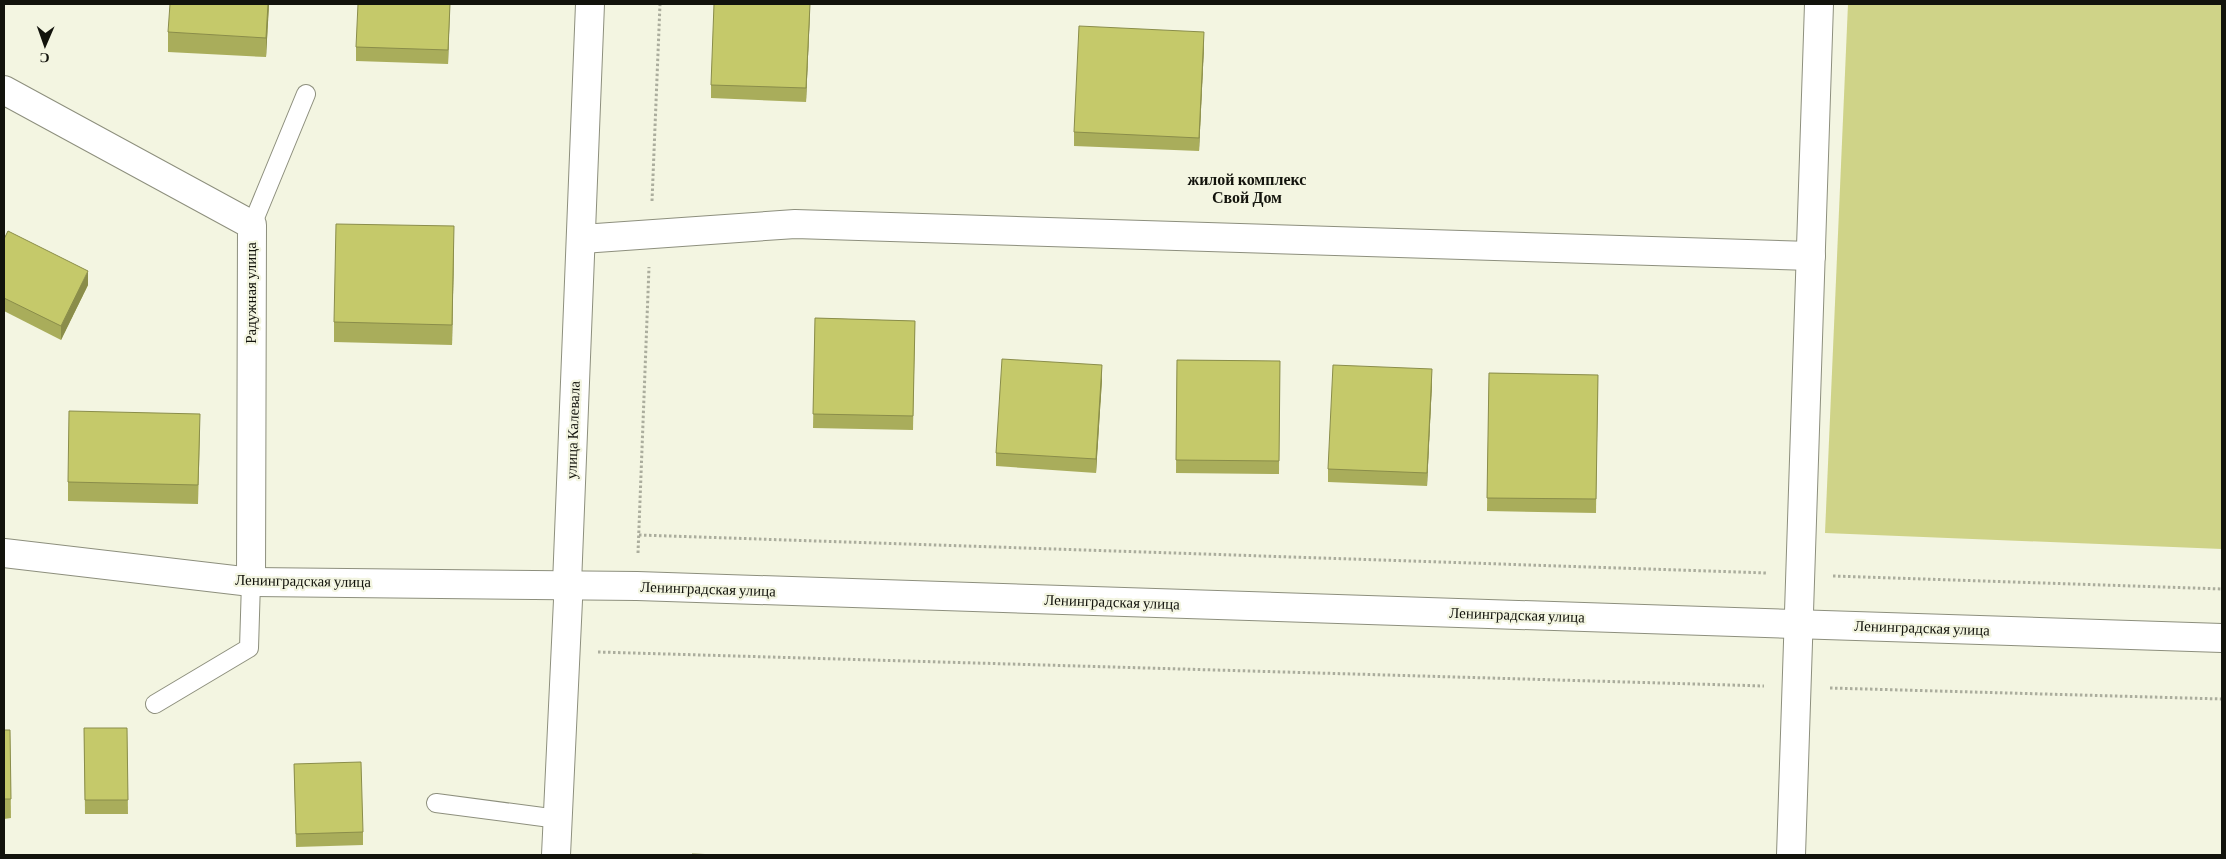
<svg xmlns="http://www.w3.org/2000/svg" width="2226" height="859" font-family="'Crimson Pro',serif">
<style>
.green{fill:#cfd388}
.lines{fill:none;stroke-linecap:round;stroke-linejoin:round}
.service-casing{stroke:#8d8f7d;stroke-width:20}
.minor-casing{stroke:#8d8f7d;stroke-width:30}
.path{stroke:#abad9d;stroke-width:3;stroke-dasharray:2.5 2.5;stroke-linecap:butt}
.service{stroke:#fff;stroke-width:18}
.minor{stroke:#fff;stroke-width:28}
.wall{fill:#a9ad5b}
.shaded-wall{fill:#8a8d4a}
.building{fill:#c5c96a;stroke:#8a8d4a}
.labels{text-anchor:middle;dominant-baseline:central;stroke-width:4.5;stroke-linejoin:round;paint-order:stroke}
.street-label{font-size:15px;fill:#12130c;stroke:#f3f5e1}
.neighbourhood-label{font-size:16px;font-weight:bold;fill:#12130c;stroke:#f3f5e1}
</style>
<rect width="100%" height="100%" fill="#f3f5e1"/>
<polygon class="green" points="1848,4 2222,4 2222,549 1825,533"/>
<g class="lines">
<defs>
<g id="service">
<polyline points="252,225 306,94"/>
<polyline points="155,704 249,648 251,582"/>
<polyline points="436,803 558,819"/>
</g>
<g id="minor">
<polyline points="4,90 252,225 251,582"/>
<polyline points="582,239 795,224 1811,256"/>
<polyline points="4,553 251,582 637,586 2222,638"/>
<polyline points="556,855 568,600 567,584 590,4"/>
<polyline points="1791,855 1819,4"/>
</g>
</defs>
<use href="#service" class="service-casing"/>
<use href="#minor" class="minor-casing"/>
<g class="path">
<polyline points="652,201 660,4"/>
<polyline points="639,535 1767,573"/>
<polyline points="638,553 649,267"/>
<polyline points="1833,576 2222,589"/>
<polyline points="598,652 1764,686"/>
<polyline points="1830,688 2222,699"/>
</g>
<use href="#service" class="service"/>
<use href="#minor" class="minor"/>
</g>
<g class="wall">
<polygon points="269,4 266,57 168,52 168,32"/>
<polygon points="450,4 448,64 356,61 356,47"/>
<polygon points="810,11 806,102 711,98 711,85"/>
<polygon points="1204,46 1199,151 1074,146 1074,132"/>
<polygon points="4,239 88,285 61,340 4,311"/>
<polygon points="454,246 452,345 334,342 334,322"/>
<polygon points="815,318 915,321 913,430 813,428"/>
<polygon points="1177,360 1280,361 1279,474 1176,473"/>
<polygon points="1489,373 1598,375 1596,513 1487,511"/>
<polygon points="1102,379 1096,473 996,466 996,453"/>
<polygon points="1432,383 1427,486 1328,482 1328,469"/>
<polygon points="200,433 198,504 68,501 68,482"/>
<polygon points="84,728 127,728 128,814 85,814"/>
<polygon points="4,730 10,730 11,818 4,819"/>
<polygon points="294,764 363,832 363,845 296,847"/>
</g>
<g class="shaded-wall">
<polygon points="268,4 269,4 266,57 266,38"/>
<polygon points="450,4 448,64 448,50"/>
<polygon points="810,4 810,11 806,102 806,88"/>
<polygon points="1204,32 1204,46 1199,151 1199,138"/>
<polygon points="454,226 454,246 452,345 452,325"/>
<polygon points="88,271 88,285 61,340 61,326"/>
<polygon points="1102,365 1102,379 1096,473 1096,459"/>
<polygon points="1432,369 1432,383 1427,486 1427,473"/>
</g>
<g class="building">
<polygon points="170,4 268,4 266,38 168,32"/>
<polygon points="358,4 450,4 448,50 356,47"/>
<polygon points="714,4 810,4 806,88 711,85"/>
<polygon points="1079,26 1204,32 1199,138 1074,132"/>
<polygon points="336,224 454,226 452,325 334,322"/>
<polygon points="8,231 88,271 61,326 4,298 4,239"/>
<polygon points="815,318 915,321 913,416 813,414"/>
<polygon points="1002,359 1102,365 1096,459 996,453"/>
<polygon points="1177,360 1280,361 1279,461 1176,460"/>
<polygon points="1333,365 1432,369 1427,473 1328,469"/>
<polygon points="1489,373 1598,375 1596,499 1487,498"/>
<polygon points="69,411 200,414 198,485 68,482"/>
<polygon points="84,728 127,728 128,800 85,800"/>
<polygon points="4,730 10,730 11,799 4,799"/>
<polygon points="361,762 363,832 296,834 294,764"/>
<polygon points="692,854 718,855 692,855"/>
</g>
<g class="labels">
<g class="street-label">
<text transform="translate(251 293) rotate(-90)">Радужная улица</text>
<text transform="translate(573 430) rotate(-88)">улица Калевала</text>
<text transform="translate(303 581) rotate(1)">Ленинградская улица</text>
<text transform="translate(708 589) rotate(2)">Ленинградская улица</text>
<text transform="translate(1112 602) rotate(2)">Ленинградская улица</text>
<text transform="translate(1517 615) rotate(2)">Ленинградская улица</text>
<text transform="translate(1922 628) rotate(2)">Ленинградская улица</text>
</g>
<g class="neighbourhood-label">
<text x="1247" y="179">жилой комплекс<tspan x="1247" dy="18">Свой Дом</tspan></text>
</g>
</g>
<rect width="2226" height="859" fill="none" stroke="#12130c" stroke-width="10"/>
<g transform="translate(45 45) rotate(182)" stroke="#f3f5e1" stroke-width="4" paint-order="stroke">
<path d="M0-4L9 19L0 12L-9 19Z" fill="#12130c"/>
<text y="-8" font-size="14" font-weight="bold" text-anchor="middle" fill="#12130c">С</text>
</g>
</svg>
